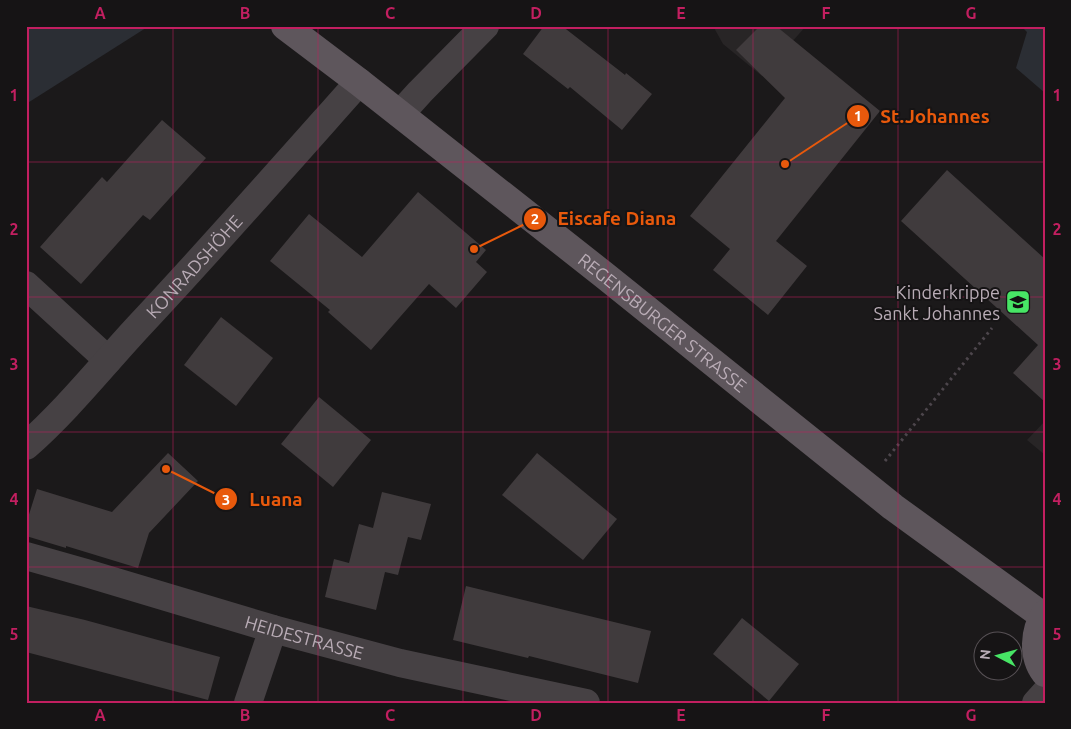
<svg xmlns="http://www.w3.org/2000/svg" width="1071" height="729" font-family="Ubuntu,sans-serif">
<style>
.built{fill:#282526}
.green{fill:#2b2e34}
.building{fill:#403b3d}
.lines{fill:none;stroke-linecap:round;stroke-linejoin:round}
.path{stroke:#4d464c;stroke-width:3;stroke-dasharray:2.5 4;stroke-linecap:butt}
.minor{stroke:#464144;stroke-width:28}
.major{stroke:#5e565c;stroke-width:28}
.grid{fill:none;stroke:#c21f60;stroke-width:1;stroke-opacity:0.55}
.labels{text-anchor:middle;dominant-baseline:central;stroke-width:4;stroke-linejoin:round;paint-order:stroke}
.street-label{font-size:18px;fill:#b9acb6;stroke:#161415}
.poi-label{font-size:18px;fill:#b9acb6;stroke:#161415;text-anchor:end}
.leader{fill:none;stroke:#e8590c;stroke-width:2}
.callout-dot{fill:#e8590c;stroke:#161415;stroke-width:2}
.mark-label{font-size:15px;text-anchor:middle;font-weight:bold;fill:#fff}
.callout-label{font-size:19px;text-anchor:middle;font-weight:bold;fill:#e8590c;stroke:#161415;stroke-width:4;stroke-linejoin:round;paint-order:stroke}
.neatline{fill:none;stroke:#c21f60;stroke-width:2}
.grid-label{font-size:16px;text-anchor:middle;font-weight:bold;fill:#c21f60}
</style>
<rect width="100%" height="100%" fill="#1b191a"/>
<g class="built">
<polygon points="713,26 806,26 762,76 723,44"/>
<polygon points="1045,421 1045,455 1027,440"/>
</g>
<g class="green">
<polygon points="26,26 149,26 26,104"/>
<polygon points="1021,26 1045,26 1045,93 1016,68 1027,32"/>
</g>
<g class="building">
<polygon points="544,26 562,26 625,75 626,73 652,94 622,130 570,87 568,89 523,54"/>
<polygon points="760,26 776,26 880,111 776,241 807,266 768,315 713,270 730,249 690,216 785,98 736,50"/>
<polygon points="162,120 206,158 150,220 143,215 81,284 40,247 102,177 107,182"/>
<polygon points="947,170 1045,259 1045,402 1013,373 1038,345 901,221"/>
<polygon points="418,192 486,250 476,262 487,272 456,308 429,284 371,350 328,312 330,310 270,261 309,214 362,257"/>
<polygon points="221,317 273,358 236,406 184,365"/>
<polygon points="319,397 371,440 333,487 281,444"/>
<polygon points="168,453 198,481 149,533 138,568 66,546 66,548 26,536 26,524 37,489 112,512"/>
<polygon points="537,453 617,519 583,560 502,495"/>
<polygon points="382,492 431,504 421,540 408,537 398,575 385,572 376,610 325,597 334,559 349,563 359,524 373,528"/>
<polygon points="466,586 651,631 638,683 529,656 528,658 453,640"/>
<polygon points="26,606 85,620 220,657 208,700 26,652"/>
<polygon points="742,618 799,664 769,701 713,654"/>
</g>
<g class="lines">
<polyline class="path" points="885,461 992,328"/>
<g class="minor">
<polyline points="400,114 420,92 485,26"/>
<polyline points="26,285 108,360"/>
<path id="s1" d="M 26,446 C 67,410 101,367 138,327 C 213,247 286,164 359,82"/>
<path id="s2" d="M 26,556 L 86,573 L 273,629 L 400,663 L 586,703"/>
<polyline points="248,703 273,629"/>
<polyline points="1036,703 1045,693"/>
</g>
<g class="major">
<path id="s3" d="M 285,26 L 359,82 L 604,275 L 893,507 L 1043,616"/>
<path d="M 1045,614 C 1034,631 1032,656 1045,673"/>
</g>
</g>
<path class="grid" d="M 173,26 L 173,703M 318,26 L 318,703M 463,26 L 463,703M 608,26 L 608,703M 753,26 L 753,703M 898,26 L 898,703M 26,162 L 1045,162M 26,297 L 1045,297M 26,432 L 1045,432M 26,567 L 1045,567"/>
<defs>
<symbol id="school-square" viewBox="-11 -11 22 22"><rect x="-9" y="-9" width="18" height="18" rx="4" fill="#47e565" stroke="#161415"/><path d="M0-5L7-2L0 1L-7-2ZM-4 1L0 2.5L4 1V4Q0 6-4 4Z" fill="#111"/></symbol>
</defs>
<g fill-rule="evenodd">
<use href="#school-square" x="1004" y="288" width="28" height="28"/>
</g>
<g class="labels">
<g class="street-label">
<text stroke="none"><textPath href="#s1" startOffset="246">KONRADSHÖHE</textPath></text>
<text stroke="none"><textPath href="#s3" startOffset="480">REGENSBURGER STRASSE</textPath></text>
<text stroke="none"><textPath href="#s2" startOffset="290">HEIDESTRASSE</textPath></text>
</g>
<g class="poi-label">
<text x="1000" y="292">Kinderkrippe<tspan x="1000" dy="21">Sankt Johannes</tspan></text>
</g>
</g>
<path class="leader" d="M785 164L858 116M474 249L535 219M166 469L226 499"/>
<g class="callout-dot">
<circle cx="785" cy="164" r="5"/>
<circle cx="474" cy="249" r="5"/>
<circle cx="166" cy="469" r="5"/>
<circle cx="858" cy="116" r="12"/>
<circle cx="535" cy="219" r="12"/>
<circle cx="226" cy="499" r="12"/>
</g>
<g class="mark-label">
<text x="858" y="121">1</text>
<text x="535" y="224">2</text>
<text x="226" y="505">3</text>
</g>
<g class="callout-label">
<text x="935" y="123">St.Johannes</text>
<text x="617" y="225">Eiscafe Diana</text>
<text x="276" y="506">Luana</text>
</g>
<rect width="1071" height="729" fill="none" stroke="#161415" stroke-width="55"/>
<g transform="translate(998 656) rotate(276)"><circle r="24" fill="#161415" stroke="#575155"/>
<path d="M0-4L9 19L0 12L-9 19Z" fill="#47e565"/>
<text y="-8" font-size="14" font-weight="bold" text-anchor="middle" fill="#b9acb6">N</text>
</g>
<rect x="28" y="28" width="1016" height="674" class="neatline"/>
<g class="grid-label">
<text x="100" y="19">A</text>
<text x="245" y="19">B</text>
<text x="390" y="19">C</text>
<text x="536" y="19">D</text>
<text x="681" y="19">E</text>
<text x="826" y="19">F</text>
<text x="971" y="19">G</text>
<text x="14" y="101">1</text>
<text x="1057" y="101">1</text>
<text x="14" y="235">2</text>
<text x="1057" y="235">2</text>
<text x="14" y="370">3</text>
<text x="1057" y="370">3</text>
<text x="14" y="505">4</text>
<text x="1057" y="505">4</text>
<text x="14" y="640">5</text>
<text x="1057" y="640">5</text>
<text x="100" y="721">A</text>
<text x="245" y="721">B</text>
<text x="390" y="721">C</text>
<text x="536" y="721">D</text>
<text x="681" y="721">E</text>
<text x="826" y="721">F</text>
<text x="971" y="721">G</text>
</g>
</svg>
